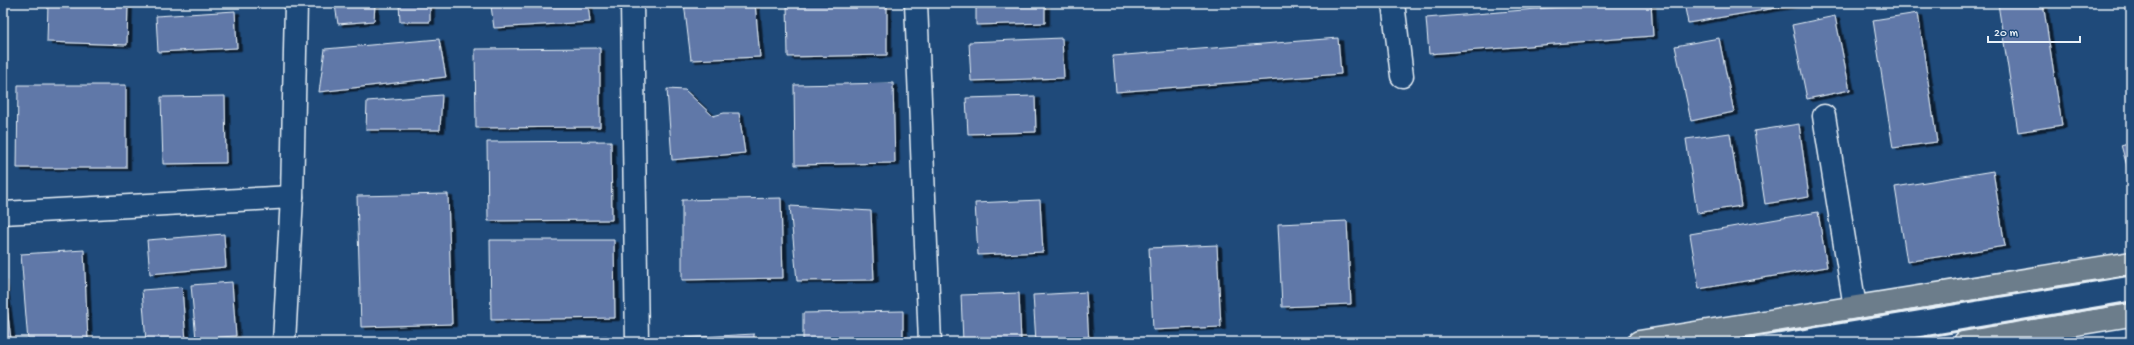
<svg xmlns="http://www.w3.org/2000/svg" width="2134" height="345" font-family="'Gochi Hand',sans-serif">
<style>
.building{fill:#6078a8;stroke:#e8f1f8;filter:url(#shadow)}
.lines{fill:none;stroke-linecap:round;stroke-linejoin:round}
.minor-casing{stroke:#e8f1f8;stroke-width:25}
.major-casing{stroke:#e8f1f8;stroke-width:25}
.minor{stroke:#1f4a7a;stroke-width:22}
.major{stroke:#6c7d8b;stroke-width:22}
.rail{stroke:#e8f1f8;stroke-width:3}
</style>
<defs>
<filter id="shadow"><feDropShadow dx="4.5" dy="2.5" stdDeviation="0" flood-color="#0009"/></filter>
</defs>
<rect width="100%" height="100%" fill="#1f4a7a"/>
<filter id="ink" filterUnits="userSpaceOnUse"><feTurbulence type="fractalNoise" baseFrequency=".025" numOctaves="2"/><feDisplacementMap in="SourceGraphic" scale="8" xChannelSelector="R" yChannelSelector="G"/><feConvolveMatrix kernelMatrix="1 2 1 2 8 2 1 2 1" color-interpolation-filters="sRGB"/></filter>
<g filter="url(#ink)">
<g class="building">
<polygon points="48,3 128,3 127,45 47,42"/>
<polygon points="314,3 375,3 374,21 338,24 335,5"/>
<polygon points="399,3 430,3 430,22 400,22"/>
<polygon points="588,3 590,22 494,28 491,6 525,3"/>
<polygon points="684,3 755,3 760,57 691,60"/>
<polygon points="787,3 887,3 887,55 788,57"/>
<polygon points="976,3 1045,3 1045,23 976,25"/>
<polygon points="1610,3 1651,3 1653,36 1429,54 1426,18"/>
<polygon points="1684,3 1806,3 1688,23"/>
<polygon points="2043,3 2062,125 2018,132 1998,4"/>
<polygon points="235,11 237,48 158,52 156,16"/>
<polygon points="1918,13 1937,142 1893,148 1873,20"/>
<polygon points="1835,16 1850,90 1807,99 1792,25"/>
<polygon points="1062,38 1064,78 971,81 969,42"/>
<polygon points="1338,38 1341,74 1116,92 1113,56"/>
<polygon points="1719,38 1734,112 1691,121 1675,46"/>
<polygon points="439,39 446,77 319,92 325,49"/>
<polygon points="600,48 600,127 476,128 475,49"/>
<polygon points="893,83 895,163 795,165 794,85"/>
<polygon points="18,85 126,85 126,168 17,168"/>
<polygon points="667,89 685,90 713,116 724,113 739,113 745,153 672,160"/>
<polygon points="442,95 440,130 366,130 367,101"/>
<polygon points="225,96 226,163 163,164 161,97"/>
<polygon points="1035,96 1036,132 968,134 966,98"/>
<polygon points="1799,124 1809,197 1765,204 1754,131"/>
<polygon points="1730,133 1741,206 1697,213 1686,139"/>
<polygon points="611,141 612,220 488,221 487,142"/>
<polygon points="2131,142 2131,180 2121,145"/>
<polygon points="1993,171 2005,246 1907,262 1895,187"/>
<polygon points="448,194 452,324 361,327 357,196"/>
<polygon points="781,198 783,278 682,280 682,200"/>
<polygon points="1040,200 1043,252 978,255 975,203"/>
<polygon points="790,206 871,211 874,280 797,281"/>
<polygon points="1818,212 1827,267 1699,289 1690,234"/>
<polygon points="1347,221 1351,304 1282,307 1278,224"/>
<polygon points="224,234 226,267 150,274 147,240"/>
<polygon points="490,240 614,240 615,318 491,320"/>
<polygon points="1217,245 1221,327 1153,330 1149,248"/>
<polygon points="84,250 88,341 28,342 21,254"/>
<polygon points="3,278 11,339 3,340"/>
<polygon points="232,282 236,336 196,339 191,285"/>
<polygon points="182,287 186,341 146,342 142,290"/>
<polygon points="1086,292 1089,342 1036,342 1033,295"/>
<polygon points="1019,293 1021,342 963,342 961,295"/>
<polygon points="903,311 903,342 803,342 803,313"/>
<polygon points="754,334 754,342 683,342 683,338"/>
<polygon points="607,336 608,342 550,342 549,339"/>
</g>
<g class="lines">
<defs>
<g id="minor">
<polyline points="632,3 637,342"/>
<polyline points="916,3 930,342"/>
<polyline points="1393,3 1402,76"/>
<polyline points="1824,116 1855,307"/>
<polyline points="3,213 292,197"/>
<polyline points="284,342 292,197 296,3"/>
</g>
<g id="major">
<polyline points="1639,342 2131,263"/>
<polyline points="1965,342 2131,315"/>
</g>
</defs>
<use href="#minor" class="minor-casing"/>
<use href="#major" class="major-casing"/>
<use href="#minor" class="minor"/>
<use href="#major" class="major"/>
<g class="rail">
<polyline points="1722,342 2131,275"/>
<polyline points="1894,342 2131,302"/>
</g>
</g>
</g>
<rect width="2134" height="345" fill="none" stroke="#1f4a7a" stroke-width="16"/>
<rect x="8" y="8" width="2118" height="329" fill="none" stroke="#e8f1f8" stroke-width="1.5" filter="url(#ink)"/>
<path d="M1988 36v6h92v-6" fill="none" stroke="#e8f1f8" stroke-width="2"/>
<text x="1994" y="36" font-size="12" fill="#e8f1f8" stroke="#1f4a7a" stroke-width="3" paint-order="stroke">20 m</text>
</svg>
